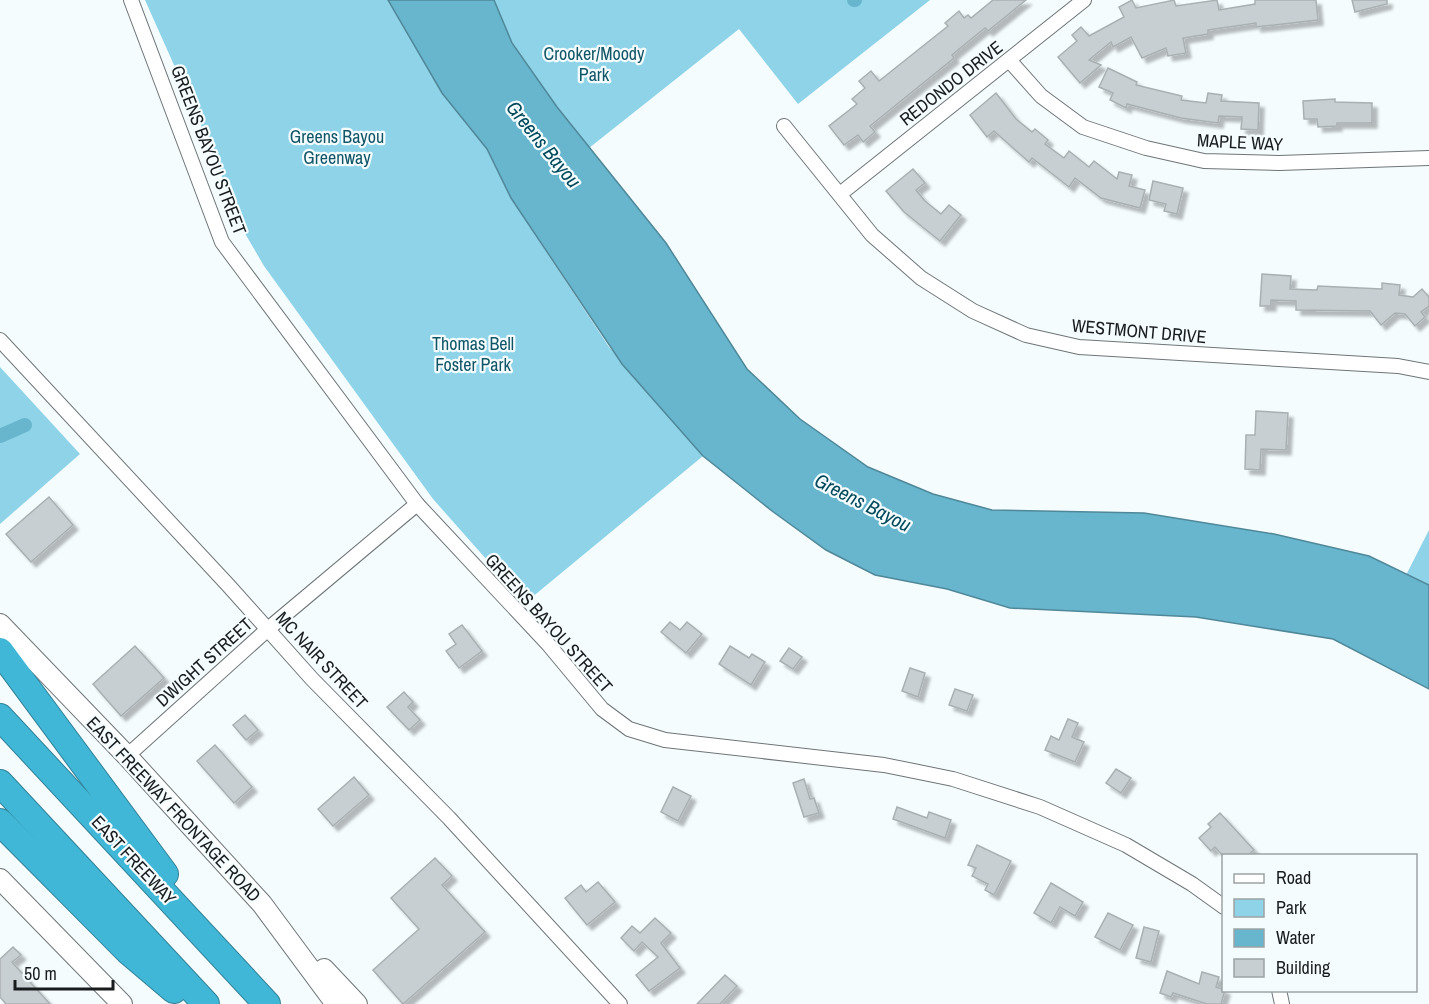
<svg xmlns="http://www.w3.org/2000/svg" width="1429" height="1004" font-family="'Archivo Narrow',sans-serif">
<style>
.green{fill:#8ed3e8}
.water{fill:#67b6ce;stroke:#508899;stroke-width:1.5}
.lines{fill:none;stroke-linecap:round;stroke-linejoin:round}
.canal{stroke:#67b6ce;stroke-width:14}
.building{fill:#c8cfd2;stroke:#a9b0b2;stroke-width:1.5;filter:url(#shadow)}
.street-casing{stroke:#6f7577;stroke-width:16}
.secondary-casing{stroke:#6f7577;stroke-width:22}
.highway-casing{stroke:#338196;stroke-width:28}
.street{stroke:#fff;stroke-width:14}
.secondary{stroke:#fff;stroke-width:20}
.highway{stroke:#41b7d7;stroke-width:26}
.labels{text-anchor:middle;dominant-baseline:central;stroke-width:4.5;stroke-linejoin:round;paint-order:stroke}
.park-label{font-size:18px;fill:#125566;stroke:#f4fcfe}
.street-label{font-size:18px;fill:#191c1d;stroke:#f4fcfe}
.water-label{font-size:20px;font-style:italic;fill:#00495a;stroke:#f4fcfe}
</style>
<defs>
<filter id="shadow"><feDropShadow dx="5" dy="5" stdDeviation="1.5" flood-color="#0004"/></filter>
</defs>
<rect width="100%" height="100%" fill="#f4fcfe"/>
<g class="green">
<polygon points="145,0 388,0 442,93 487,149 511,198 609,347 703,456 525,603 433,499 264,266 243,230 207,139"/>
<polygon points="486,0 930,0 798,104 739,29 584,152 518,65"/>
<polygon points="0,367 80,454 0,524"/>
<polygon points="1429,530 1429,606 1400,587"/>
</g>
<polygon class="water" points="388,0 494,0 512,43 557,107 666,243 747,369 800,419 868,467 933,494 992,510 1144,513 1274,534 1369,556 1429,585 1429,689 1333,639 1196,617 1010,608 947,589 875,575 826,550 772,511 703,456 622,364 511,198 487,149 442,93"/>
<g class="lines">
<g class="canal">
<polyline points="854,0 855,0"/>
<polyline points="0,436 25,425"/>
</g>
</g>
<g class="building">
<polygon points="993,0 1026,0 988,31 985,28 952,55 954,58 870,126 875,132 863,142 858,135 844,145 829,126 857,104 852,99 865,88 859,81 871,71 879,81 948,26 945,23 959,11 964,18 968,15 971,18"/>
<polygon points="1132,0 1136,8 1174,0 1176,6 1217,0 1219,10 1255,4 1255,0 1316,0 1318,20 1256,27 1256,23 1208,30 1208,34 1183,38 1186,53 1168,56 1166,48 1142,58 1131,37 1113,47 1111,42 1089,60 1101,65 1080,83 1058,57 1077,41 1072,35 1081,27 1089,36 1124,17 1119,7"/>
<polygon points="1352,0 1387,0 1387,4 1355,12"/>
<polygon points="1108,68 1137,82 1136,85 1182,96 1181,100 1206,103 1208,93 1222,95 1221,101 1259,103 1258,130 1241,129 1242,117 1219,116 1218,123 1181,118 1127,104 1126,108 1110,100 1113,93 1099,87"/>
<polygon points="996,93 1016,119 1032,132 1035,129 1048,140 1045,144 1064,158 1069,151 1089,167 1094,161 1117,179 1119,172 1132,175 1129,186 1145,190 1140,208 1101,198 1075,178 1069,187 1032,158 1029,162 994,131 987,137 970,115"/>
<polygon points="1335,99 1335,102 1372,103 1372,123 1337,123 1337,126 1318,127 1317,119 1304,119 1303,101"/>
<polygon points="913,169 925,183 916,190 925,201 941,214 949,205 961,215 940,241 904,212 886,191"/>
<polygon points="1153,181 1183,188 1177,214 1164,211 1166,204 1149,200"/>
<polygon points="1262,274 1291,276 1290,289 1317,290 1318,286 1382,289 1382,283 1400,285 1399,295 1413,297 1422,289 1429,297 1429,306 1421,312 1425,317 1415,326 1405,314 1395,313 1381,325 1370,311 1296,310 1296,301 1271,300 1271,306 1260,306"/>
<polygon points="1256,411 1288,413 1286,450 1261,449 1260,470 1245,469 1246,435 1255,435"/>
<polygon points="49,497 73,525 31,562 6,534"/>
<polygon points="670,622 680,630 687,622 702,634 686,653 661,632"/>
<polygon points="462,625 482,651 459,668 446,651 456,644 449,634"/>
<polygon points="135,646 164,678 121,716 93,684"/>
<polygon points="730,646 749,658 752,654 765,662 751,685 719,664"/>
<polygon points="789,648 802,657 793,669 780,661"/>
<polygon points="910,668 925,673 918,697 902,691"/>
<polygon points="955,689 973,695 967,711 949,705"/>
<polygon points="404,692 413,702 408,707 420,720 409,730 387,707"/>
<polygon points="245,715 258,730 246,740 233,725"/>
<polygon points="1068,719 1078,723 1072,737 1084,742 1075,762 1045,750 1051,736 1059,740"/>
<polygon points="215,745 252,787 234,803 197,761"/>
<polygon points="1116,769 1131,778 1121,793 1106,783"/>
<polygon points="354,777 369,795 333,826 318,809"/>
<polygon points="804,779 810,799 814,798 819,813 804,817 793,783"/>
<polygon points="673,787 691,796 678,821 661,812"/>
<polygon points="897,807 927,818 929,812 951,820 945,838 893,819"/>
<polygon points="1220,813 1254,850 1248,855 1222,855 1215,847 1211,851 1199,838 1211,827 1208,824"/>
<polygon points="977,845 1011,861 994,895 985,890 988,884 972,876 976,868 968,865"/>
<polygon points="435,858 452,876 442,885 485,932 403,1004 373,970 419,929 391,898"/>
<polygon points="598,882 615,902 587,925 565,898 581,885 586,892"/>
<polygon points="1051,883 1083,902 1075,916 1060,907 1051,923 1034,913"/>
<polygon points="1108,913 1133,925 1120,950 1095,937"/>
<polygon points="655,918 671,933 661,943 680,968 649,991 636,975 658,957 642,942 634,951 621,938 632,926 640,933"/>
<polygon points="1144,927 1159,931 1151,962 1136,958"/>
<polygon points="13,947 21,955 12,962 50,1004 6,1004 0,997 0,959"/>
<polygon points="1167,971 1199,984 1202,972 1219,977 1216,987 1225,990 1221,1004 1207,1004 1173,993 1171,997 1160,993"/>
<polygon points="725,975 737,986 720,1004 697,1004"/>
</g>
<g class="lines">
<defs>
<g id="street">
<polyline points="131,0 222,242 417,504 548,644 602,709 629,729 665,740 884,765 953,779 1040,807 1126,845 1192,884 1224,907"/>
<polyline points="1009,60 1041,96 1083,127 1146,148 1204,161 1279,163 1429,158"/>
<polyline points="784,126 872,235 921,278 973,311 1026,335 1079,347 1398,366 1429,372"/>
<polyline points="840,194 1084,0"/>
<polyline points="0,340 228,585 312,679 449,818 620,1004"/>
<polyline points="127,756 268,629 417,504"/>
<polyline points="1279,990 1282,1004"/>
</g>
<g id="secondary">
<polyline points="0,624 127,756 262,904 336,1004"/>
<polyline points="0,879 122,1004"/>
<polyline points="324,969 357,1004"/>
</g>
<g id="highway">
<polyline points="0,651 165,874"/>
<polyline points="0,717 267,1004"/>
<polyline points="0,783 206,1004"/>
<polyline points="0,822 128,951 174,990"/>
</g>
</defs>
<use href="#street" class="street-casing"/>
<use href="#secondary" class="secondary-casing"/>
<use href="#highway" class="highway-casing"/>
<use href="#street" class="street"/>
<use href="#secondary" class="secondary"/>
<use href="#highway" class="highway"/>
</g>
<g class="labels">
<g class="park-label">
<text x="594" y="53">Crooker/Moody<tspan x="594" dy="21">Park</tspan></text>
<text x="337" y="136">Greens Bayou<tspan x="337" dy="21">Greenway</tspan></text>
<text x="473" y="343">Thomas Bell<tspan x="473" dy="21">Foster Park</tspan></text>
</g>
<g class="street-label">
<text transform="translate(951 83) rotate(-38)">REDONDO DRIVE</text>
<text transform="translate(1240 142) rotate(3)">MAPLE WAY</text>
<text transform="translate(209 150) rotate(69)">GREENS BAYOU STREET</text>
<text transform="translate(1139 331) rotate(5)">WESTMONT DRIVE</text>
<text transform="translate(549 623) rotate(48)">GREENS BAYOU STREET</text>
<text transform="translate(322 660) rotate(47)">MC NAIR STREET</text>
<text transform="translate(204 662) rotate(-42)">DWIGHT STREET</text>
<text transform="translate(174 809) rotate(47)">EAST FREEWAY FRONTAGE ROAD</text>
<text transform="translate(134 860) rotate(47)">EAST FREEWAY</text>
</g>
<g class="water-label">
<text transform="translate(544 144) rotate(51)">Greens Bayou</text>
<text transform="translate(863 502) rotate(27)">Greens Bayou</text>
</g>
</g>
<rect x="1222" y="854" width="195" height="138" fill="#f4fcfe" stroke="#9ca2a4" stroke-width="1.5"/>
<rect x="1234" y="874" width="30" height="9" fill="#ffffff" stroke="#9ca2a4" stroke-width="1.5"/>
<text x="1276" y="884" font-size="18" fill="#191c1d">Road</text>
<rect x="1234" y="899" width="30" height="18" fill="#8ed3e8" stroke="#9ca2a4" stroke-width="1.5"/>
<text x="1276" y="914" font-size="18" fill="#191c1d">Park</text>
<rect x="1234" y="929" width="30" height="18" fill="#67b6ce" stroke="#9ca2a4" stroke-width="1.5"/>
<text x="1276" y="944" font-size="18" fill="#191c1d">Water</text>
<rect x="1234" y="959" width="30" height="18" fill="#c8cfd2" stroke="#9ca2a4" stroke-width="1.5"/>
<text x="1276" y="974" font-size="18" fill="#191c1d">Building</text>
<path d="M15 980v9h98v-9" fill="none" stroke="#191c1d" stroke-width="3"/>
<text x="24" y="980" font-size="18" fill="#191c1d" stroke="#f4fcfe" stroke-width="4.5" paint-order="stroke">50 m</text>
</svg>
